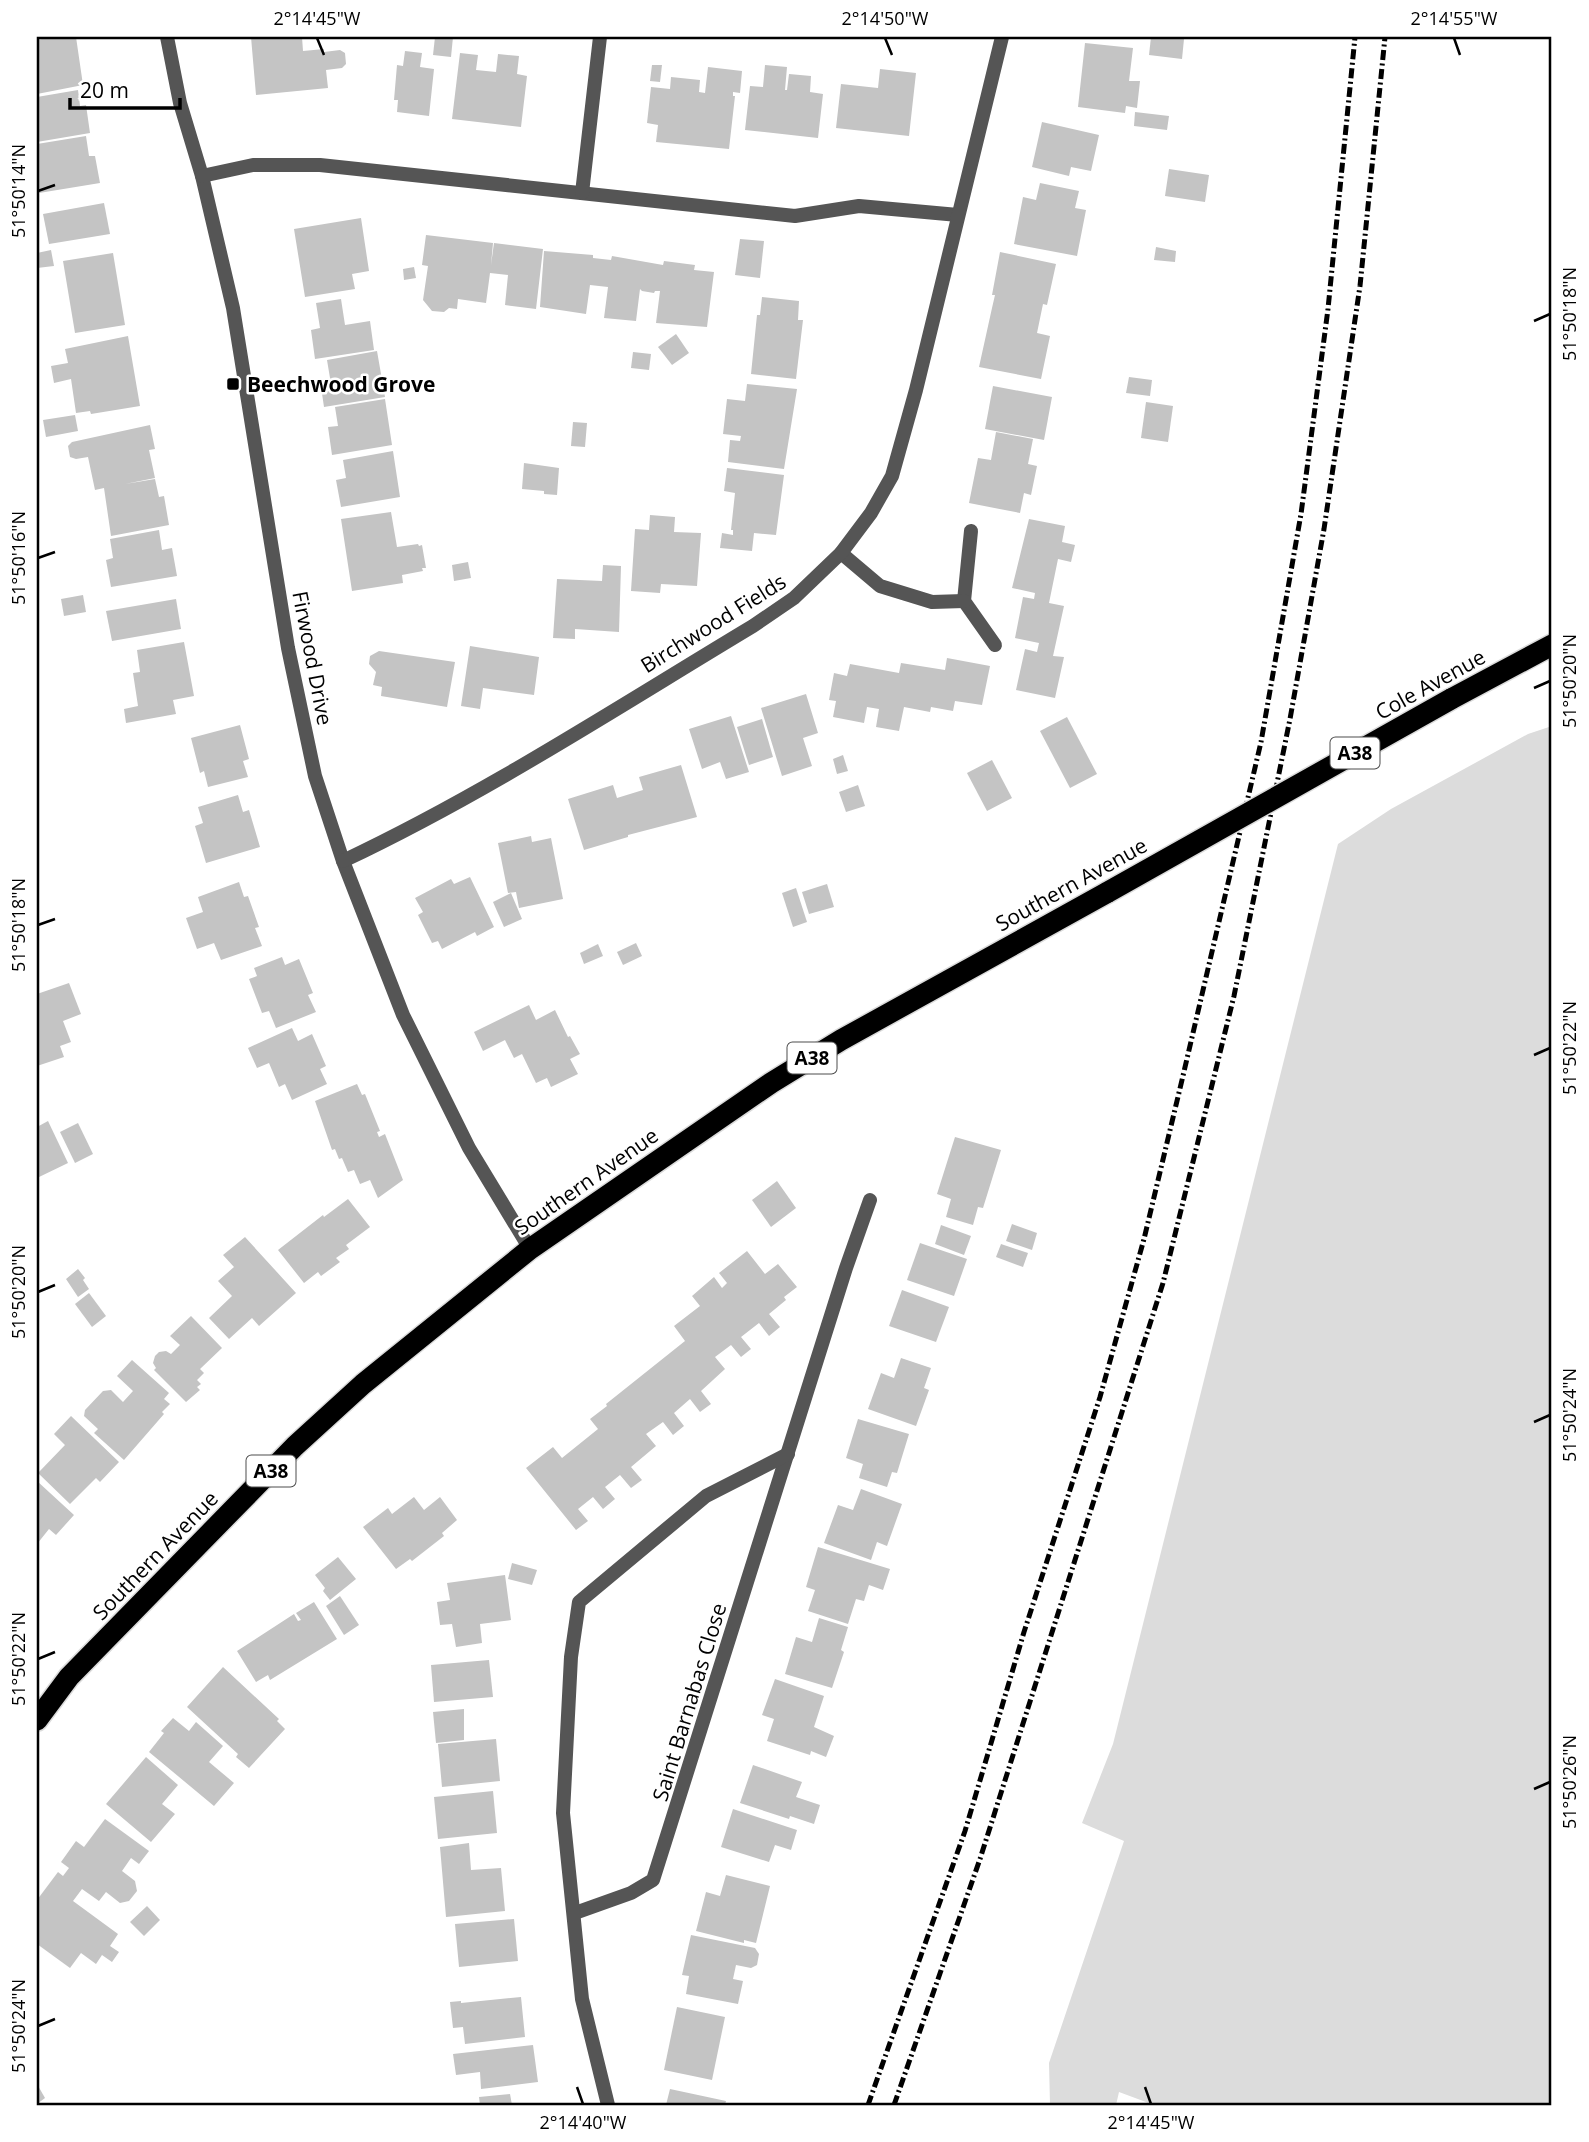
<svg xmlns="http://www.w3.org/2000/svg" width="1589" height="2142" font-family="'Open Sans',sans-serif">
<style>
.green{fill:#dcdcdc}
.building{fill:#c4c4c4}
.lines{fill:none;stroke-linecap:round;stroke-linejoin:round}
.highway-casing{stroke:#dbdbdb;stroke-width:24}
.street{stroke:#555;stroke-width:14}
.highway{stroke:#000;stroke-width:21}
.rail{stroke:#000;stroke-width:5;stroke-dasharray:10 3.5 2 3.5;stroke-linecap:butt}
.highway-bridge-casing{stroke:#dbdbdb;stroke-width:24;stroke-linecap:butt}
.highway-bridge{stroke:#000;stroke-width:21}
.ticks{fill:none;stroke:#000;stroke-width:2.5}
.poi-dot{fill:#000;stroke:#fff;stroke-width:2.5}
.labels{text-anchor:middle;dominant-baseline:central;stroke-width:5;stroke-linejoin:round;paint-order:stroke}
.shield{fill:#fff;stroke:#4c4c4c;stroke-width:2}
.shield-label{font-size:19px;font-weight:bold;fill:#000}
.poi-label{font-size:21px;font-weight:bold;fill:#000;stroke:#fff;text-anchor:start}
.street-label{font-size:21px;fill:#000;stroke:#fff}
.neatline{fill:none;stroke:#000;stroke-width:2.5}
.ticks-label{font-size:18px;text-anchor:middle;fill:#000}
</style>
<rect width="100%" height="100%" fill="#fff"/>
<polygon class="green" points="1552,726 1552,2105 1154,2105 1119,2092 1116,2105 1050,2105 1049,2063 1124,1841 1082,1823 1113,1744 1338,844 1391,809 1528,734"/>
<g class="building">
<polygon points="41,37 76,37 83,85 37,94 37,40 42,39"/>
<polygon points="251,37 302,37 303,51 324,49 324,52 340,50 345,53 346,64 342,68 326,70 328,88 256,95"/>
<polygon points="435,37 453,37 451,57 433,55"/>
<polygon points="1151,37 1184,39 1182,59 1149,55"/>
<polygon points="1085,43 1133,48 1129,81 1140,81 1137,108 1126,106 1125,113 1078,107"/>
<polygon points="405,51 422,53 420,67 434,69 429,116 397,112 398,100 394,100 397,65 403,66"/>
<polygon points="460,53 478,55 476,70 496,72 498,54 519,56 517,74 527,76 521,127 452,119"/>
<polygon points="652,65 662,65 660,82 650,81"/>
<polygon points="765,65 787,67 785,90 787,90 789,74 811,76 810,92 823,94 818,138 745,130 750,86 763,87"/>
<polygon points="708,67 742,71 740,93 733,92 733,96 735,96 729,149 656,142 658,125 647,123 651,87 670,89 671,77 700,80 699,92 705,93"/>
<polygon points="880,69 916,73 909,136 836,128 841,84 878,88"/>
<polygon points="78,90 80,106 86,105 90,133 37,142 37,97"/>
<polygon points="1135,112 1169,116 1167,130 1134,126"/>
<polygon points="1042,122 1099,135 1091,171 1071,167 1069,176 1032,167"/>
<polygon points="86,136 89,156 95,156 100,183 39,193 37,144"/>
<polygon points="1169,169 1209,175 1205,202 1165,196"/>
<polygon points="1040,183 1079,191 1075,208 1086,210 1077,256 1014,244 1023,197 1036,200"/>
<polygon points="104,203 110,234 49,244 43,214"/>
<polygon points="361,218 369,271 352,274 355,289 305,297 294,229"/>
<polygon points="426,235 493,243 491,265 494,243 543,249 536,309 505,305 508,275 490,273 486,303 458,299 457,309 449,308 444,312 432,311 423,300 428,266 422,265"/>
<polygon points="740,239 764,241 760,278 735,275"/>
<polygon points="1156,247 1176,251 1175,262 1154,260"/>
<polygon points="51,250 54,266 37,268 37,253"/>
<polygon points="544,251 593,255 593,258 611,260 612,256 663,265 664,261 695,265 694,270 714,272 707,327 656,323 660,291 655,291 654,293 642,291 640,289 636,321 604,318 608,287 590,285 586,314 540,307"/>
<polygon points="1000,252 1056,264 1047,305 1043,304 1037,333 1050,336 1041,379 979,367 992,308 995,295 992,295"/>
<polygon points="113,253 125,325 75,333 63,261"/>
<polygon points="414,267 416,278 404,280 403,269"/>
<polygon points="762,297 799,301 798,320 803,320 796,379 751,374 757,315 760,315"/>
<polygon points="341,299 345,325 370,321 374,350 315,359 311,330 320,328 316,303"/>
<polygon points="676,334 689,353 672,365 658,347"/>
<polygon points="128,336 140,406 91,414 90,411 76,413 71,379 54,383 51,366 68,363 65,349"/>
<polygon points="377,351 385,397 324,407 320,380 330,378 327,360"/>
<polygon points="633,352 651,354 649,370 631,368"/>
<polygon points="1129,377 1152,380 1150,396 1126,393"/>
<polygon points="747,384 797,389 784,469 728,462 730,440 740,441 741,436 723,434 727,399 745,401"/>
<polygon points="993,386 1052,397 1044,440 985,429"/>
<polygon points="385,399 392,445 332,455 328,427 338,426 335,407"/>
<polygon points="1146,402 1173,406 1168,442 1141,438"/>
<polygon points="75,415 78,431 46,437 43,420"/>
<polygon points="573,422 587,423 585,447 571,446"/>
<polygon points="150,425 155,449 149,450 155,478 125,484 155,479 159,497 164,496 169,525 111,536 104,488 95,490 88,457 76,459 70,457 68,446 72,442"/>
<polygon points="996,432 1033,439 1028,464 1037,466 1031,495 1024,493 1020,513 969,503 978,458 991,460"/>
<polygon points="393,451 400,497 341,507 336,480 346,478 343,460"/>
<polygon points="524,463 559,468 557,495 544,494 544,491 522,489"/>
<polygon points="727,468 784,475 776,535 754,533 752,551 720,548 722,533 733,535 733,530 731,530 735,493 724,491"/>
<polygon points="391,512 397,547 418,544 419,546 422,545 426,568 422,568 423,571 402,575 403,583 352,591 341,519"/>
<polygon points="650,515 675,517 674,532 701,533 697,586 661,584 660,593 631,591 635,529 649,530"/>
<polygon points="1029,519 1065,526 1062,542 1075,545 1071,562 1058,559 1049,603 1064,606 1053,656 1064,657 1055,698 1016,690 1025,649 1037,652 1039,643 1015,638 1023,597 1034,599 1035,593 1012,588"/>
<polygon points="159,530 162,550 172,548 177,576 111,587 106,560 113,558 110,539"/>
<polygon points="468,562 471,578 454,581 452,565"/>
<polygon points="603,565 621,566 619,632 575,629 575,639 553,638 557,579 602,581"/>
<polygon points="83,595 86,612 64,616 61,599"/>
<polygon points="176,599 181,629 112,641 106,611"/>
<polygon points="184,642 194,696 173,700 176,714 126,723 124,709 138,706 133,673 140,672 137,650"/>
<polygon points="470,646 539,657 534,695 483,688 480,709 461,706"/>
<polygon points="379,651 455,662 447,707 381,696 382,687 373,685 376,672 369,664 370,656"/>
<polygon points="947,658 990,666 982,705 955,701 953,711 931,707 930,712 904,707 899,731 876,727 879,709 867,707 864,723 833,717 836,701 829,700 834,673 847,676 850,664 899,673 901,663 945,670"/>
<polygon points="806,694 818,733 803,738 812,766 782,776 761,708"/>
<polygon points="731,716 749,772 726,779 720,762 702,769 689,729"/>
<polygon points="1067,717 1097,774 1070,788 1040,731"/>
<polygon points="762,719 773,757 749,765 737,727"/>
<polygon points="240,725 249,759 243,761 248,777 208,787 204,771 200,773 191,738"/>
<polygon points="843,755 848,771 837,774 833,759"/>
<polygon points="992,760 1012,798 987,811 967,773"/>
<polygon points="681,765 697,817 628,835 628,837 584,850 568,799 613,785 617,798 643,790 639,777"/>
<polygon points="858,785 865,806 846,812 839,792"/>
<polygon points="238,795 243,812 249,810 260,847 206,863 195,826 203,823 198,807"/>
<polygon points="531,836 532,842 551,838 563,899 519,908 516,892 508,893 498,843"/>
<polygon points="470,877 494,927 477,936 475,932 442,949 438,941 432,943 418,915 423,912 415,898 451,879 454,884"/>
<polygon points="239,882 244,897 248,896 259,927 255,928 262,946 221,960 214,943 197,949 186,918 203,912 198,897"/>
<polygon points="827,884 834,907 809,914 802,892"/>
<polygon points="796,888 807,922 793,927 782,893"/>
<polygon points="511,893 522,919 504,927 493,902"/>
<polygon points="636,943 642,956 623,965 617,952"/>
<polygon points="598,944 603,956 584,964 580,953"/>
<polygon points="282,957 285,965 299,959 313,993 308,995 316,1012 276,1028 269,1011 262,1013 249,979 257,976 254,968"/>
<polygon points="69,983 81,1014 63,1021 71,1042 60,1046 64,1057 37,1066 37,994"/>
<polygon points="529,1005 536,1020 555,1010 568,1037 570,1036 580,1054 570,1059 578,1074 551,1087 547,1078 536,1083 522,1054 514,1058 505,1040 483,1051 474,1032"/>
<polygon points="292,1028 298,1041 312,1034 326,1066 320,1069 327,1084 292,1100 285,1084 279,1087 269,1063 257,1068 248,1048"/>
<polygon points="357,1084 362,1095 365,1094 380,1131 377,1132 379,1137 385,1134 403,1180 378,1198 370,1180 360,1184 354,1170 348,1172 342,1158 339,1159 335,1149 332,1150 315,1101"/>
<polygon points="48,1121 68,1163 37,1178 37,1127"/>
<polygon points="78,1123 93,1154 75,1163 60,1132"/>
<polygon points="955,1137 1001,1150 983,1208 978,1207 973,1225 946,1217 951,1199 937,1194"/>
<polygon points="777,1181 796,1208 771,1227 752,1200"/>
<polygon points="348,1199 370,1227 346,1245 349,1249 336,1258 340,1262 321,1276 318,1272 304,1283 278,1250 323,1215 324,1217"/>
<polygon points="1012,1224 1037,1233 1032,1250 1006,1241"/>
<polygon points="941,1225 971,1236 964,1255 935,1244"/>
<polygon points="245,1237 296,1293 259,1326 252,1318 229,1339 209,1318 232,1296 218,1281 234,1267 223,1255"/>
<polygon points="920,1243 967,1259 954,1296 907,1280"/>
<polygon points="1001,1244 1028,1253 1023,1267 996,1257"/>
<polygon points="747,1251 765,1274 778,1264 797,1287 784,1297 786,1300 769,1314 780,1327 769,1336 759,1323 741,1337 751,1349 741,1357 731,1345 715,1357 725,1369 701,1391 711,1404 700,1412 690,1399 674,1413 684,1426 673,1435 663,1422 646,1434 656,1446 631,1467 642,1480 631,1488 620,1475 605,1487 615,1499 603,1509 593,1497 578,1509 588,1521 576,1530 526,1468 553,1447 562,1458 598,1429 590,1419 607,1406 606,1404 685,1341 674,1326 700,1306 692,1296 714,1277 722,1288 727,1283 719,1273"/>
<polygon points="78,1269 85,1278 83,1280 89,1289 78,1297 66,1279"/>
<polygon points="902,1290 949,1307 936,1342 889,1326"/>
<polygon points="89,1293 106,1316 92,1327 75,1304"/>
<polygon points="191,1316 222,1348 200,1369 204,1373 197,1380 201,1384 197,1387 200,1390 186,1402 154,1370 156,1368 153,1363 155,1356 159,1352 166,1351 171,1354 180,1345 170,1336"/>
<polygon points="901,1358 931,1368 924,1388 929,1390 916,1426 868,1409 881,1373 894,1378"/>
<polygon points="132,1360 169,1393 164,1399 170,1404 162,1412 164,1414 124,1460 94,1433 98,1429 84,1416 85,1410 103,1391 111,1390 123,1402 133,1391 117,1376"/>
<polygon points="71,1416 119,1462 100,1482 96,1478 70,1504 38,1473 65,1445 54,1434"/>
<polygon points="858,1419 909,1434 897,1473 892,1472 887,1487 859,1478 863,1464 846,1458"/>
<polygon points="37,1481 74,1515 56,1535 49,1529 37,1544"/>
<polygon points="861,1489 902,1504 887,1546 877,1542 871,1560 824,1543 838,1505 853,1510"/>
<polygon points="414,1497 424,1510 440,1497 457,1520 442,1533 444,1536 412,1561 410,1559 396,1569 363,1527 388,1508 392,1514"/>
<polygon points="818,1547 890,1569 883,1590 869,1585 864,1601 856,1599 848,1624 808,1611 815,1590 806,1587"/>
<polygon points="338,1557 356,1579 330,1600 323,1591 325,1588 315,1575"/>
<polygon points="512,1563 537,1570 532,1585 508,1579"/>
<polygon points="505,1575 511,1620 480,1624 482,1643 456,1647 452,1624 440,1625 437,1602 450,1600 447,1583"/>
<polygon points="340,1596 359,1625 344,1635 326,1606"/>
<polygon points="314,1602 337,1639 270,1680 268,1675 256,1682 237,1651 294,1614 298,1621 301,1620 296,1613"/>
<polygon points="819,1618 848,1627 841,1650 844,1652 832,1688 785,1674 796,1637 812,1642"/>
<polygon points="489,1660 493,1697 434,1702 431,1665"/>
<polygon points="223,1667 279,1719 277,1721 285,1729 249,1768 236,1757 238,1754 187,1707"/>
<polygon points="775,1679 824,1696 814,1727 834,1736 826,1757 811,1751 810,1755 767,1741 774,1719 762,1715"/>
<polygon points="464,1709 464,1740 436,1743 433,1712"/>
<polygon points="173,1718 189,1731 196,1722 223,1746 209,1762 234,1783 214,1806 149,1752 164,1733 161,1731"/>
<polygon points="496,1739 500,1781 442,1787 438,1744"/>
<polygon points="146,1757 178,1785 162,1804 175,1814 151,1842 106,1804"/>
<polygon points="753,1765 802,1782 796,1797 820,1805 814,1824 790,1816 789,1819 740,1803"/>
<polygon points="493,1791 497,1833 438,1839 434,1797"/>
<polygon points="733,1809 797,1830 791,1850 775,1845 769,1862 721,1847"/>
<polygon points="105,1819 149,1851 139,1864 131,1858 122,1871 135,1881 137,1891 129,1901 120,1903 106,1892 99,1901 82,1889 73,1901 118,1934 110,1946 119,1952 112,1962 102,1955 96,1964 81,1953 70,1968 37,1944 37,1900 58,1872 63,1876 69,1868 61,1862 76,1841 84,1847"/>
<polygon points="469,1843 471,1870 501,1868 505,1911 446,1917 440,1847"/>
<polygon points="726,1875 770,1886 756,1943 744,1940 744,1943 696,1931 706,1892 720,1896"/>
<polygon points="147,1906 160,1920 144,1936 130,1922"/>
<polygon points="514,1919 518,1961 459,1967 455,1924"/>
<polygon points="691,1935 755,1948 759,1954 757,1965 751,1968 736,1965 733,1979 743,1981 738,2004 686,1994 689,1976 682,1975"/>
<polygon points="521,1997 525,2037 465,2044 463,2027 453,2028 450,2002 461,2001 461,2003"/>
<polygon points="677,2007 725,2017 712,2080 664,2070"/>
<polygon points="533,2045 538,2082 481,2089 480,2072 456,2075 453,2054"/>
<polygon points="37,2084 45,2098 37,2104"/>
<polygon points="670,2089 726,2101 725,2105 666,2105"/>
<polygon points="510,2094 512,2105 480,2105 479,2097"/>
</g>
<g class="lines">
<defs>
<g id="highway">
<polyline points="1451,699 1552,645"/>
<polyline points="37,1720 69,1677 295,1446 363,1384 530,1249 771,1083 841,1040 1108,892"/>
</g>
</defs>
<use href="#highway" class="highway-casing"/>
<g class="street">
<polyline points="167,37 180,103 202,176 233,308 288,648 315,776 343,861 403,1015 469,1148 530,1249"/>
<polyline points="202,176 253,165 320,165 795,216 859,206 958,215"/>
<polyline points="582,193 600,37"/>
<polyline points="971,531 964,601 995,645"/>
<polyline points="841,553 880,586 932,602 964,601"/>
<path d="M 343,861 C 485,794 618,707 753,626 L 794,598 L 841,553 L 871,513 L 892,476 L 916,390 L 1002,37"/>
<polyline points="575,1913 631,1893 653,1880 846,1268 870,1200"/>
<polyline points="608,2105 582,1999 563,1813 571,1657 579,1602 706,1496 788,1454"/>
</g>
<use href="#highway" class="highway"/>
<g class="rail">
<polyline points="868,2105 965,1831 1024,1632 1100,1397 1144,1239 1182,1080 1261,742 1301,514 1328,309 1355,37"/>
<polyline points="894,2105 980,1859 1163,1283 1234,996 1290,719 1324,529 1360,286 1385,37"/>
</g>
<defs>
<polyline id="highway-bridge" points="1108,892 1451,699"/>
</defs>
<use href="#highway-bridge" class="highway-bridge-casing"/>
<use href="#highway-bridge" class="highway-bridge"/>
</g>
<path class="ticks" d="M 317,38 L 324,55M 885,38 L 892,55M 1454,38 L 1460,55M 38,191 L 55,185M 1534,321 L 1550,314M 38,558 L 55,552M 1534,688 L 1550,681M 38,925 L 55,919M 1534,1055 L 1550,1048M 38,1292 L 55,1285M 1534,1422 L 1550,1415M 38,1659 L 55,1652M 1534,1789 L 1550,1782M 38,2026 L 55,2019M 577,2087 L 583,2104M 1145,2087 L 1151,2104"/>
<rect class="poi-dot" x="226" y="377" width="14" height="14" rx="3.5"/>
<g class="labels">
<g class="shield">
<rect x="1330.5" y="737.5" width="49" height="31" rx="5"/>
<rect x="787.5" y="1042.5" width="49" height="31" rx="5"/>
<rect x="246.5" y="1455.5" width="49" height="31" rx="5"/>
</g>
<g class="shield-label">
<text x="1355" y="753">A38</text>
<text x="812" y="1058">A38</text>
<text x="271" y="1471">A38</text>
</g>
<g class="poi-label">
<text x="247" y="384">Beechwood Grove</text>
</g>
<g class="street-label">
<text transform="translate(713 623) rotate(-32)">Birchwood Fields</text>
<text transform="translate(313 658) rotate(79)">Firwood Drive</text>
<text transform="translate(1430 684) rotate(-29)">Cole Avenue</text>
<text transform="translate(1071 884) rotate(-29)">Southern Avenue</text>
<text transform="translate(586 1181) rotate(-35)">Southern Avenue</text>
<text transform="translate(155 1555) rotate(-46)">Southern Avenue</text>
<text transform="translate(689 1702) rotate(-73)">Saint Barnabas Close</text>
</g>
</g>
<rect width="1589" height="2142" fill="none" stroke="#ffffff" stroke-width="77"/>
<path d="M70 98v10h110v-10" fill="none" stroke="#000000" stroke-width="3.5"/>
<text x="80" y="98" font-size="21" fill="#000000" stroke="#ffffff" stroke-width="5" paint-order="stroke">20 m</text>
<rect x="38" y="38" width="1512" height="2066" class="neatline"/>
<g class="ticks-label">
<text x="317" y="25">2°14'45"W</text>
<text x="885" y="25">2°14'50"W</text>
<text x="1454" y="25">2°14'55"W</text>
<text transform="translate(19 191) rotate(-90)" y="6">51°50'14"N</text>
<text transform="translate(1570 314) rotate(-90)" y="6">51°50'18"N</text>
<text transform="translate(19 558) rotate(-90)" y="6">51°50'16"N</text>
<text transform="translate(1570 681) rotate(-90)" y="6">51°50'20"N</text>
<text transform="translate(19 925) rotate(-90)" y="6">51°50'18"N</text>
<text transform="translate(1570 1048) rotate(-90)" y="6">51°50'22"N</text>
<text transform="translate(19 1292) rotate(-90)" y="6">51°50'20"N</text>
<text transform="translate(1570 1415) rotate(-90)" y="6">51°50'24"N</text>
<text transform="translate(19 1659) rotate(-90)" y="6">51°50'22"N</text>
<text transform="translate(1570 1782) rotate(-90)" y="6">51°50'26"N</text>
<text transform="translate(19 2026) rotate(-90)" y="6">51°50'24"N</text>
<text x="583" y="2129">2°14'40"W</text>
<text x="1151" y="2129">2°14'45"W</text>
</g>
</svg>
